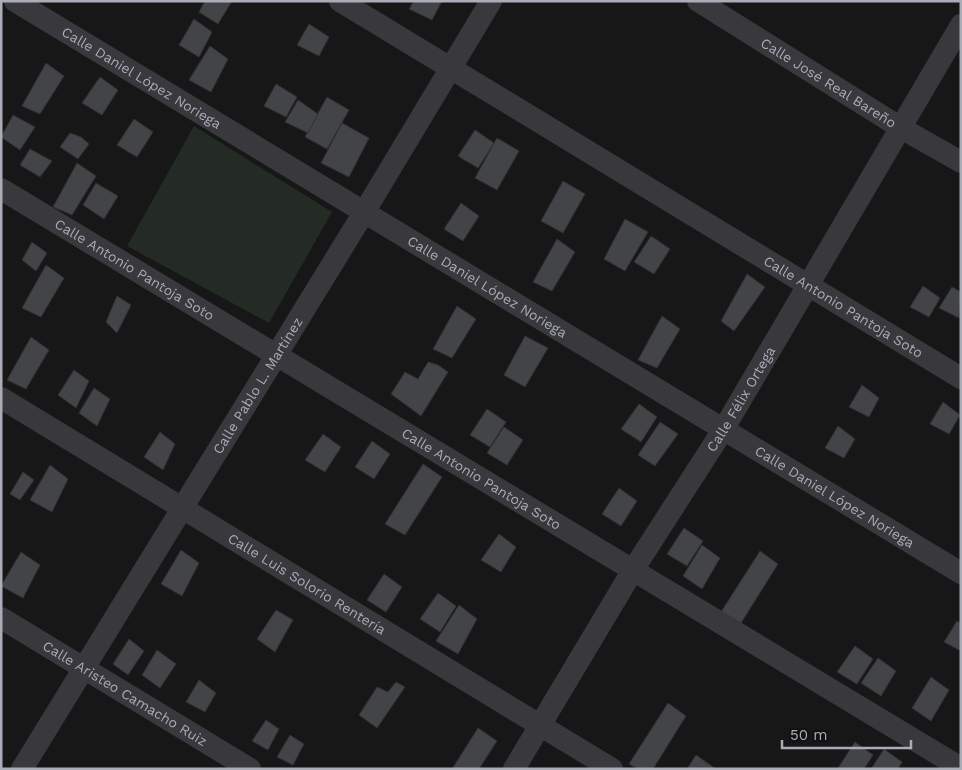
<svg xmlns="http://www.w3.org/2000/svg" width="962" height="770" font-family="'Work Sans',sans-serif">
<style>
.green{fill:#232b24}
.building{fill:#434448;stroke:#313134}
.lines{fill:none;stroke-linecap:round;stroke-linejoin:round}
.minor{stroke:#38383d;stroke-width:22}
.labels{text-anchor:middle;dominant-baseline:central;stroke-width:5;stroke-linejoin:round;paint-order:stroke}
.street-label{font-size:14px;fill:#a9adb8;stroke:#121213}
</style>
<rect width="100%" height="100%" fill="#171718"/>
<polygon class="green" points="194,126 332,212 269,323 127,246"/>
<g class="building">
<polygon points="205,1 232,1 218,24 199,12"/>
<polygon points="414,1 442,1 432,20 409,9"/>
<polygon points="194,19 212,32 199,57 179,45"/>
<polygon points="309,24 329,37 319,56 297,45"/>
<polygon points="210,46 228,59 211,92 189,80"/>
<polygon points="46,63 64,76 40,114 22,106"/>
<polygon points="100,77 118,90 102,115 82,103"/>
<polygon points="276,84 297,97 286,117 264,106"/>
<polygon points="327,97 349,110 327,149 305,137"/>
<polygon points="298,100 318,114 308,133 285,122"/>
<polygon points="13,115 35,127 20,150 1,137"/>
<polygon points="134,119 153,132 137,157 117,145"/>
<polygon points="342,123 369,138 349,177 321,163"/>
<polygon points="475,130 494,143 478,168 458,156"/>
<polygon points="70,133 81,137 89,144 78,159 60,147"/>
<polygon points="497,138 519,151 497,190 475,178"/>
<polygon points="30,149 52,161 40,177 20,165"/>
<polygon points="77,163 96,176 72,215 53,207"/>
<polygon points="563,181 585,194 563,233 541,221"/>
<polygon points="96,183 118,196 104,219 83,205"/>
<polygon points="461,203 479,216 463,241 444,229"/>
<polygon points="625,219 648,232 625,271 604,259"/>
<polygon points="651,236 670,249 654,274 634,262"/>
<polygon points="557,239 575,252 552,291 533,282"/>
<polygon points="32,242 47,253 36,271 22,260"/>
<polygon points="46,265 64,278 41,317 22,308"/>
<polygon points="747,274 765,287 734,331 721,321"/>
<polygon points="923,286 940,298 929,317 910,307"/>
<polygon points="952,287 961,292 959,318 939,308"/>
<polygon points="117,296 131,305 117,333 106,322"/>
<polygon points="457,306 476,319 452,358 433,349"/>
<polygon points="662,316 680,329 657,368 638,360"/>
<polygon points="525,336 548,348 525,387 504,375"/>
<polygon points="31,337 49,350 26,389 7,380"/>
<polygon points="428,362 438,365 448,372 421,416 391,394 405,372 418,379"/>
<polygon points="74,370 89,381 76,408 58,395"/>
<polygon points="862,385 879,398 869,417 849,407"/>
<polygon points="94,388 110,399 97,426 79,413"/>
<polygon points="943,402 960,415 949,434 930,424"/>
<polygon points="639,404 657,417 641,442 621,429"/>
<polygon points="487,409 506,422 490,447 470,435"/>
<polygon points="660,422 678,434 655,466 638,455"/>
<polygon points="838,426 855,439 844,458 825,448"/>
<polygon points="504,427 523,440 507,465 487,453"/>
<polygon points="160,432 175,444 163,470 144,457"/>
<polygon points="323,434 341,447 325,472 305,460"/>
<polygon points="372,441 390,454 374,479 355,467"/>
<polygon points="423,464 442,477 405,535 385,524"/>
<polygon points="50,465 68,479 52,512 30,500"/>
<polygon points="23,472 34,480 20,500 10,494"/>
<polygon points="619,488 637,501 621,526 602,514"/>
<polygon points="684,528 703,541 687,566 667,554"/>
<polygon points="499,534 516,547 501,572 481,560"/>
<polygon points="702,545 720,558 702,589 683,576"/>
<polygon points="181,550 199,563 182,596 161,584"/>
<polygon points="760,551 778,564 741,623 721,612"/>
<polygon points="21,552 40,565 23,598 1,586"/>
<polygon points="384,574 402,587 386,612 367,600"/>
<polygon points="438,593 456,606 440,632 420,619"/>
<polygon points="459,605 477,619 458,654 436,641"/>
<polygon points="276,610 293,620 275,652 257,639"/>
<polygon points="957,621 961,623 961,651 944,642"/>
<polygon points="129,639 144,651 128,675 113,664"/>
<polygon points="855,646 873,659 857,684 837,672"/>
<polygon points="157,650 176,664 160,688 142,675"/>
<polygon points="878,658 896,671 881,696 861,683"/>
<polygon points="931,677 949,690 931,721 912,708"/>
<polygon points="199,680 216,693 205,712 186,702"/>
<polygon points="396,682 405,687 377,728 359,715 377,687 388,692"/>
<polygon points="668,703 686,716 653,769 638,769 629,764"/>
<polygon points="266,720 279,729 268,750 252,741"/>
<polygon points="478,728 497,741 479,769 452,769"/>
<polygon points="290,735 304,744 293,765 277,757"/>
<polygon points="855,742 873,755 864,769 838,768"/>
<polygon points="884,749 902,762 898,769 871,769"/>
<polygon points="696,755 716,769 687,769"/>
</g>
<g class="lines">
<g class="minor">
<path id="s1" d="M 15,1 L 961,573"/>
<path id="s2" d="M 340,1 L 961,378"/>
<path id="s3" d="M 698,1 L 901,128 L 961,162"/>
<path id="s4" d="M 1,189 L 961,768"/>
<path id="s5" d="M 1,398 L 612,769"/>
<path id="s6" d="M 1,618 L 250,769"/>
<path id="s7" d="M 22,769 L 363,214 L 491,1"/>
<path id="s8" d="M 514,769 L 633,570 L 723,430 L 961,25"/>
</g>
</g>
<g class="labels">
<g class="street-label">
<text stroke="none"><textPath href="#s1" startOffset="148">Calle Daniel López Noriega</textPath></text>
<text stroke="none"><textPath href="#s3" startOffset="154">Calle José Real Bareño</textPath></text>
<text stroke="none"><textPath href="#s4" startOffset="156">Calle Antonio Pantoja Soto</textPath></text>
<text stroke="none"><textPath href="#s1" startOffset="552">Calle Daniel López Noriega</textPath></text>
<text stroke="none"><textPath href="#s2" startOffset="589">Calle Antonio Pantoja Soto</textPath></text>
<text stroke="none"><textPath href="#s7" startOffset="450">Calle Pablo L. Martínez</textPath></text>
<text stroke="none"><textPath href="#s8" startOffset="434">Calle Félix Ortega</textPath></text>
<text stroke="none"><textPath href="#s4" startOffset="561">Calle Antonio Pantoja Soto</textPath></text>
<text stroke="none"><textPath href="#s1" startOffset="958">Calle Daniel López Noriega</textPath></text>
<text stroke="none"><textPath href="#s5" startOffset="358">Calle Luis Solorio Rentería</textPath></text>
<text stroke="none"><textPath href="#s6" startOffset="145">Calle Aristeo Camacho Ruiz</textPath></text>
</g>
</g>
<rect width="962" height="770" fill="none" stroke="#a9adb8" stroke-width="5"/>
<path d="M782 740v8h129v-8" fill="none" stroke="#a9adb8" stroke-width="2.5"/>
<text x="790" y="740" font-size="15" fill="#a9adb8" stroke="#121213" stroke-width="4" paint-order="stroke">50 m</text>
</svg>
